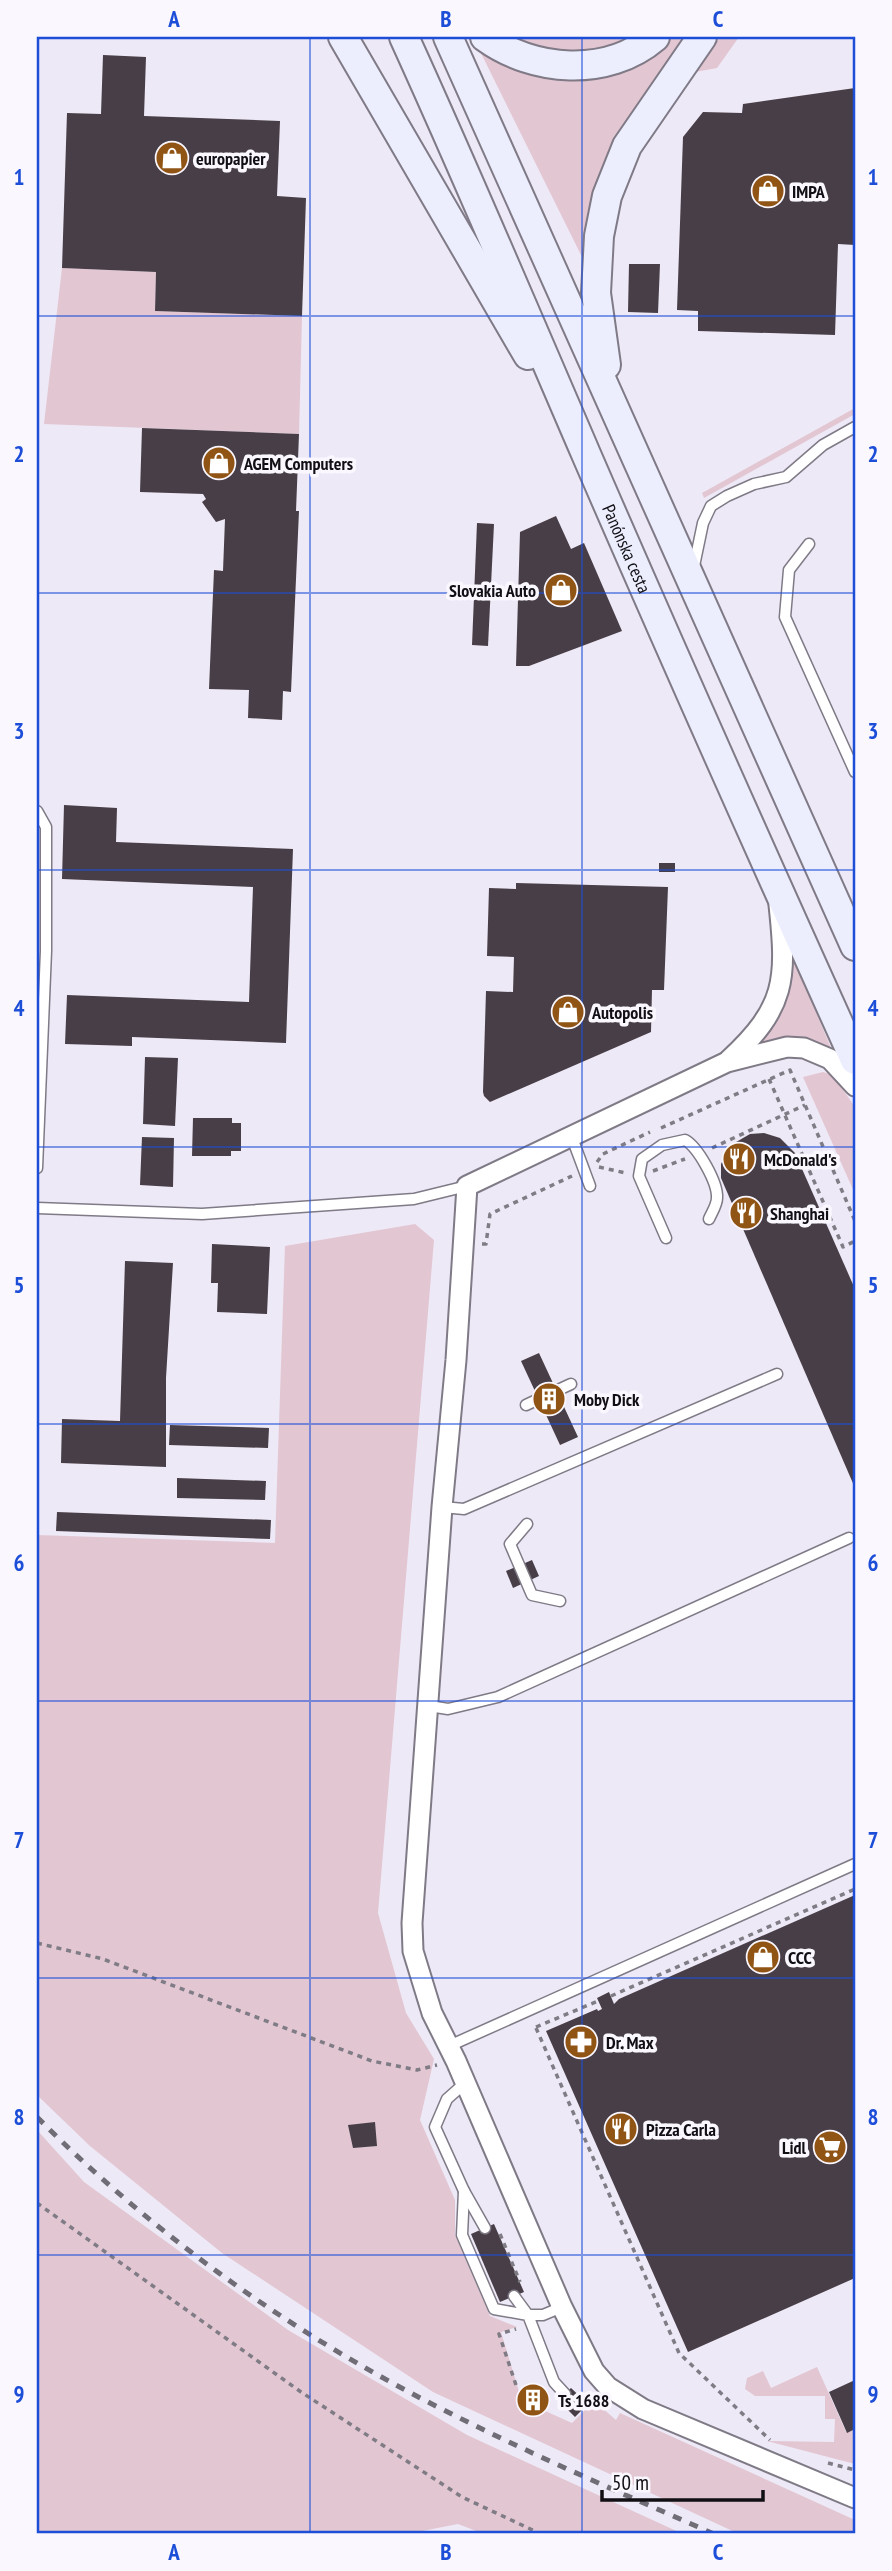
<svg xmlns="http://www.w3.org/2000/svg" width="892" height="2571" font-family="'PT Sans Narrow',sans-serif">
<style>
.green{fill:#e2c6d2}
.building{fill:#473e47}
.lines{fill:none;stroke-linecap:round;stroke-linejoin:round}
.lane-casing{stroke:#7f7a86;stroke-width:13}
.street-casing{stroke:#7f7a86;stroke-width:23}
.secondary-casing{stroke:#7f7a86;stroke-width:32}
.path{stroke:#7f7c85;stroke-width:3.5;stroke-dasharray:5 5;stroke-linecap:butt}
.lane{stroke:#fff;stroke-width:10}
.street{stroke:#fff;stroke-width:19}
.secondary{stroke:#eceefe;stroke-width:28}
.rail{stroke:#716d76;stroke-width:5;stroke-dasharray:9 9;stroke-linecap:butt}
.grid{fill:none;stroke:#1d4ed8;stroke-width:2;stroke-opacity:0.55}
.labels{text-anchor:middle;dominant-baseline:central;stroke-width:7;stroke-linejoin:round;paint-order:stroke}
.poi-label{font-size:18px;font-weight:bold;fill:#110f14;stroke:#faf7ff;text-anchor:start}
.street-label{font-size:18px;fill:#110f14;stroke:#faf7ff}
.neatline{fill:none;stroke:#1d4ed8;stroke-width:2.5}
.grid-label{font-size:23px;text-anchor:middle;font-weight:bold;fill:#1d4ed8}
</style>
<rect width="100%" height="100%" fill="#eee9f6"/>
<g class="green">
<polygon points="473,37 685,37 663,67 604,164 585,263"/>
<polygon points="720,37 739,37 717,68 695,72"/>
<polygon points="62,268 156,272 155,311 302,316 299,434 44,424"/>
<polygon points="855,408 855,414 704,498 702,493"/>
<path d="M 793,956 L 835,1058 C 811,1030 784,1042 753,1046 C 782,1023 793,993 793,956 Z"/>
<polygon points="823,1072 830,1074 839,1084 855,1107 855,1194 803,1077"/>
<polygon points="415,1224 434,1240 378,1913 406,2013 434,2059 420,2120 455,2200 455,2235 490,2316 517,2327 501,2332 520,2395 527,2394 531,2407 539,2405 543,2410 572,2423 594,2401 616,2420 620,2413 855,2520 855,2534 739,2534 433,2392 222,2253 90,2146 37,2095 37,1535 275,1543 285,1246"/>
<polygon points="37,2130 84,2182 288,2330 467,2435 683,2534 484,2534 458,2524 417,2532 383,2534 37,2534"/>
<polygon points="817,2367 846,2432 855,2429 855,2464 767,2441 834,2442 835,2419 825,2419 825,2396 755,2396 745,2389 747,2378 763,2371 771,2388"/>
</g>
<g class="building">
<polygon points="103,55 146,57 144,116 280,121 277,196 306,198 302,316 155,311 156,272 62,268 67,113 101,114"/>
<polygon points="855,88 855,245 838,244 835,335 698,331 698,311 677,310 683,137 703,112 742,113 743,104"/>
<polygon points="629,264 660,264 658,313 628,312"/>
<polygon points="142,428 299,434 296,511 299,511 291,692 283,691 282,720 248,718 249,690 209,689 214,570 223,571 225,519 216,522 202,502 206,499 203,494 140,492"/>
<polygon points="556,516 571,549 584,543 622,631 529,666 516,666 520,532"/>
<polygon points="477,523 494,524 488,646 472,645"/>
<polygon points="64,805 117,808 116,842 293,849 286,1043 132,1037 132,1046 65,1044 67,995 249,1002 253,887 62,879"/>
<rect x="659" y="863" width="16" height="9"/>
<polygon points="516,883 668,887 664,990 652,990 651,1032 490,1102 484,1096 483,1092 486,991 513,992 514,957 487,956 489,888 516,889"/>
<polygon points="145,1057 178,1058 175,1126 143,1124"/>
<polygon points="193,1118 232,1118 232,1123 241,1123 241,1151 231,1151 231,1156 192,1156"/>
<polygon points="764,1133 780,1138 795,1153 855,1289 855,1488 721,1178 721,1164 731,1145 750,1134"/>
<polygon points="142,1137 174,1138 173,1187 140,1185"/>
<polygon points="212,1244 270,1247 267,1314 217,1312 218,1283 211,1283"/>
<polygon points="125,1261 173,1263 166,1378 166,1467 61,1463 62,1419 120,1421"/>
<polygon points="539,1353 578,1437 560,1445 521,1361"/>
<polygon points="170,1425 269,1428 268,1448 169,1445"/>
<polygon points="177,1478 266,1481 265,1500 177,1498"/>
<polygon points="57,1512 271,1520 270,1539 56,1531"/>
<polygon points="532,1560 539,1576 513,1588 506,1571"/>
<polygon points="855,1895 855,2278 688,2352 546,2031 597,2009 598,2011 602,2009 597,1998 609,1992 614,2004 619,1999"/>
<polygon points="375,2122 377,2146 353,2148 348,2125"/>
<polygon points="494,2224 524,2292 500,2302 471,2234"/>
<polygon points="855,2380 855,2429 847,2433 829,2392"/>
<polygon points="571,2388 588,2404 575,2417 558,2400"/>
<polygon points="534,2394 537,2404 532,2405 529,2396"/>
</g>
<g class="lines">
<defs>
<g id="lane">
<polyline points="809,544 789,570 785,617 855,772"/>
<polyline points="694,566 703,523 711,506 727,496 754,484 786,477 823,445 855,427"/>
<polyline points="37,811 46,827 46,951 37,1168"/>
<polyline points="571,1135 590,1186"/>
<polyline points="37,1208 202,1214 414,1199 467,1186"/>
<path d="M 666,1238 L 639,1176 L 642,1159 L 662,1145 L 685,1140 C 698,1147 718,1183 717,1198 C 717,1205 712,1212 709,1219"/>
<polyline points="526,1405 571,1384"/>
<polyline points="442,1507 464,1509 777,1374"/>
<polyline points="527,1524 510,1544 532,1595 560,1601"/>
<polyline points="429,1706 448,1709 498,1697 849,1538"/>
<polyline points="449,2046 855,1864"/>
<polyline points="465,2083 447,2099 435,2127 464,2191 485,2228"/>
<polyline points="464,2191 462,2235 494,2309 528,2315 554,2382 565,2394"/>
<polyline points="514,2296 528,2315 543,2315 562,2307"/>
</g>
<g id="street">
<path d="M 729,1060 C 786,1007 787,980 779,905"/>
<polyline points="855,1086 830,1059 804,1048 787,1047 727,1062 467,1186 456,1360 442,1507 412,1923 413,1951 432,2013 456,2061 562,2307 594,2371 608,2387 643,2409 855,2498"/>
</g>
<g id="secondary">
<polyline points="343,37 528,355"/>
<path id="s1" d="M 404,37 C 467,175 526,315 586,454 C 674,657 764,859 855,1060"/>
<polyline points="448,37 855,946"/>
<path d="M 485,37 C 533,72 607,78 655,37"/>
<polyline points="606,365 596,293 599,236 607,196 627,146 702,37"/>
</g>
</defs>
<use href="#lane" class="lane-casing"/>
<use href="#street" class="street-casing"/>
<use href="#secondary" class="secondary-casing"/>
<g class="path">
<polyline points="769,1079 843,1247 855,1241"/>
<polyline points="661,1128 790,1070 855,1221"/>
<polyline points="712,1148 805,1105"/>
<polyline points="597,1162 603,1154 650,1132"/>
<polyline points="599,1167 626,1173"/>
<polyline points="808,1168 828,1159"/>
<polyline points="653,1171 685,1159"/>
<polyline points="482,1244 486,1244 490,1214 572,1176"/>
<polyline points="37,1943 103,1959 372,2061 417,2070 437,2065"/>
<polyline points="611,1996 855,1889"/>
<polyline points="536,2027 598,2001"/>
<polyline points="536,2028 679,2353 770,2440"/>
<polyline points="37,2203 301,2392 462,2497 541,2534"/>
<polyline points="500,2234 520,2282"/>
<polyline points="516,2385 499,2334 516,2329"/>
<polyline points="828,2463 855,2470"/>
</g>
<use href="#lane" class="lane"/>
<use href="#street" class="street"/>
<use href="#secondary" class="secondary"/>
<path class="rail" d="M 37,2117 C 151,2232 286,2329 430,2403 C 523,2451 619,2492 714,2534"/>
</g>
<path class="grid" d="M 310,37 L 310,2534M 582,37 L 582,2534M 37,316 L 855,316M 37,593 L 855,593M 37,870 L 855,870M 37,1147 L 855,1147M 37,1424 L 855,1424M 37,1701 L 855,1701M 37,1978 L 855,1978M 37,2255 L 855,2255"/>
<defs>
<symbol id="shop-disc" viewBox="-11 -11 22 22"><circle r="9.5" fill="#905414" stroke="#faf7ff"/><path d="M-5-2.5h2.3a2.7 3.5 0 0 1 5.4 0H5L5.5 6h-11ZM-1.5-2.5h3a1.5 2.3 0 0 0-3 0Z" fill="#fff"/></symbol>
<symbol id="restaurant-disc" viewBox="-11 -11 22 22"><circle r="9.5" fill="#905414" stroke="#faf7ff"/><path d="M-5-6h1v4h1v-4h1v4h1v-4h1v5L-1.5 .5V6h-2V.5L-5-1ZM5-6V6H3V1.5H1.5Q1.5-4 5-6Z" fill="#fff"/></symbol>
<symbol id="building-disc" viewBox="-11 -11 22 22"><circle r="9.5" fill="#905414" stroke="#faf7ff"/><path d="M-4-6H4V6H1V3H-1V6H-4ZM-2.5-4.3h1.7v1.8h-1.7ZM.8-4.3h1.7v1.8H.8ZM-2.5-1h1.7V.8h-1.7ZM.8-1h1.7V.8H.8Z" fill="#fff"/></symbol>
<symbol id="pharmacy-disc" viewBox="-11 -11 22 22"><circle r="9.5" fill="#905414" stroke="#faf7ff"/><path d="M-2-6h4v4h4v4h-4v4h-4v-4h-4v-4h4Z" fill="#fff"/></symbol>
<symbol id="supermarket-disc" viewBox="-11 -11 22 22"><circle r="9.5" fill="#905414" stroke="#faf7ff"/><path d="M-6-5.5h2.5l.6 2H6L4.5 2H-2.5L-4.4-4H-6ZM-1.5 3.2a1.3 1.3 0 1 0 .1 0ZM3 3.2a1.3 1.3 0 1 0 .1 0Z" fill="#fff"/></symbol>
</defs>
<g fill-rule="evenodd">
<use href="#shop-disc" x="153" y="139" width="38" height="38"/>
<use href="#shop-disc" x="749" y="172" width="38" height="38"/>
<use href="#shop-disc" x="200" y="444" width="38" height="38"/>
<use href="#shop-disc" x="542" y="571" width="38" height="38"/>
<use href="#shop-disc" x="549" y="993" width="38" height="38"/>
<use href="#restaurant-disc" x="720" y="1140" width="38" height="38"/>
<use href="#restaurant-disc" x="727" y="1194" width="38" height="38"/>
<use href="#building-disc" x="530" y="1380" width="38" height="38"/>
<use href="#shop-disc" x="744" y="1938" width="38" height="38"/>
<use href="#pharmacy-disc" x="562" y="2023" width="38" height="38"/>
<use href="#restaurant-disc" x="602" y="2110" width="38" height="38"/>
<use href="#supermarket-disc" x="811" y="2128" width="38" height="38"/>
<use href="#building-disc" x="514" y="2381" width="38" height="38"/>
</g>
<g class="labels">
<g class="poi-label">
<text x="196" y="158">europapier</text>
<text x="792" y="191">IMPA</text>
<text x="244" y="463">AGEM Computers</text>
<text x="536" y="590" text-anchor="end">Slovakia Auto</text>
<text x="592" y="1012">Autopolis</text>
<text x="764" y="1159">McDonald's</text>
<text x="770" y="1213">Shanghai</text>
<text x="574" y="1399">Moby Dick</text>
<text x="788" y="1957">CCC</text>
<text x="606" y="2042">Dr. Max</text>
<text x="646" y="2129">Pizza Carla</text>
<text x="806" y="2147" text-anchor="end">Lidl</text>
<text x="558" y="2400">Ts 1688</text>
</g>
<g class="street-label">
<text stroke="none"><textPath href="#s1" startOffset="558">Panónska cesta</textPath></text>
</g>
</g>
<rect width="892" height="2571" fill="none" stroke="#faf7ff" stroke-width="77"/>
<path d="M602 2490v10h161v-10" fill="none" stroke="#110f14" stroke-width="3.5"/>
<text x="612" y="2490" font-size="21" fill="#110f14" stroke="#faf7ff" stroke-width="5" paint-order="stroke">50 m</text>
<rect x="38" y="38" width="816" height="2494" class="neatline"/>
<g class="grid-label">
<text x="174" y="27">A</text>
<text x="446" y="27">B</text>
<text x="718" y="27">C</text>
<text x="19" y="185">1</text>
<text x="873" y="185">1</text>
<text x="19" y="462">2</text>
<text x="873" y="462">2</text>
<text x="19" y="739">3</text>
<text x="873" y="739">3</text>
<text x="19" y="1016">4</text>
<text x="873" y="1016">4</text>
<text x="19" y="1293">5</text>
<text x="873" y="1293">5</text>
<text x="19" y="1571">6</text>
<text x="873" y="1571">6</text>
<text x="19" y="1848">7</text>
<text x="873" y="1848">7</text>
<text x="19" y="2125">8</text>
<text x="873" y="2125">8</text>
<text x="19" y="2402">9</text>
<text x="873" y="2402">9</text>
<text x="174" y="2560">A</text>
<text x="446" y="2560">B</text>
<text x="718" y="2560">C</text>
</g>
</svg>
